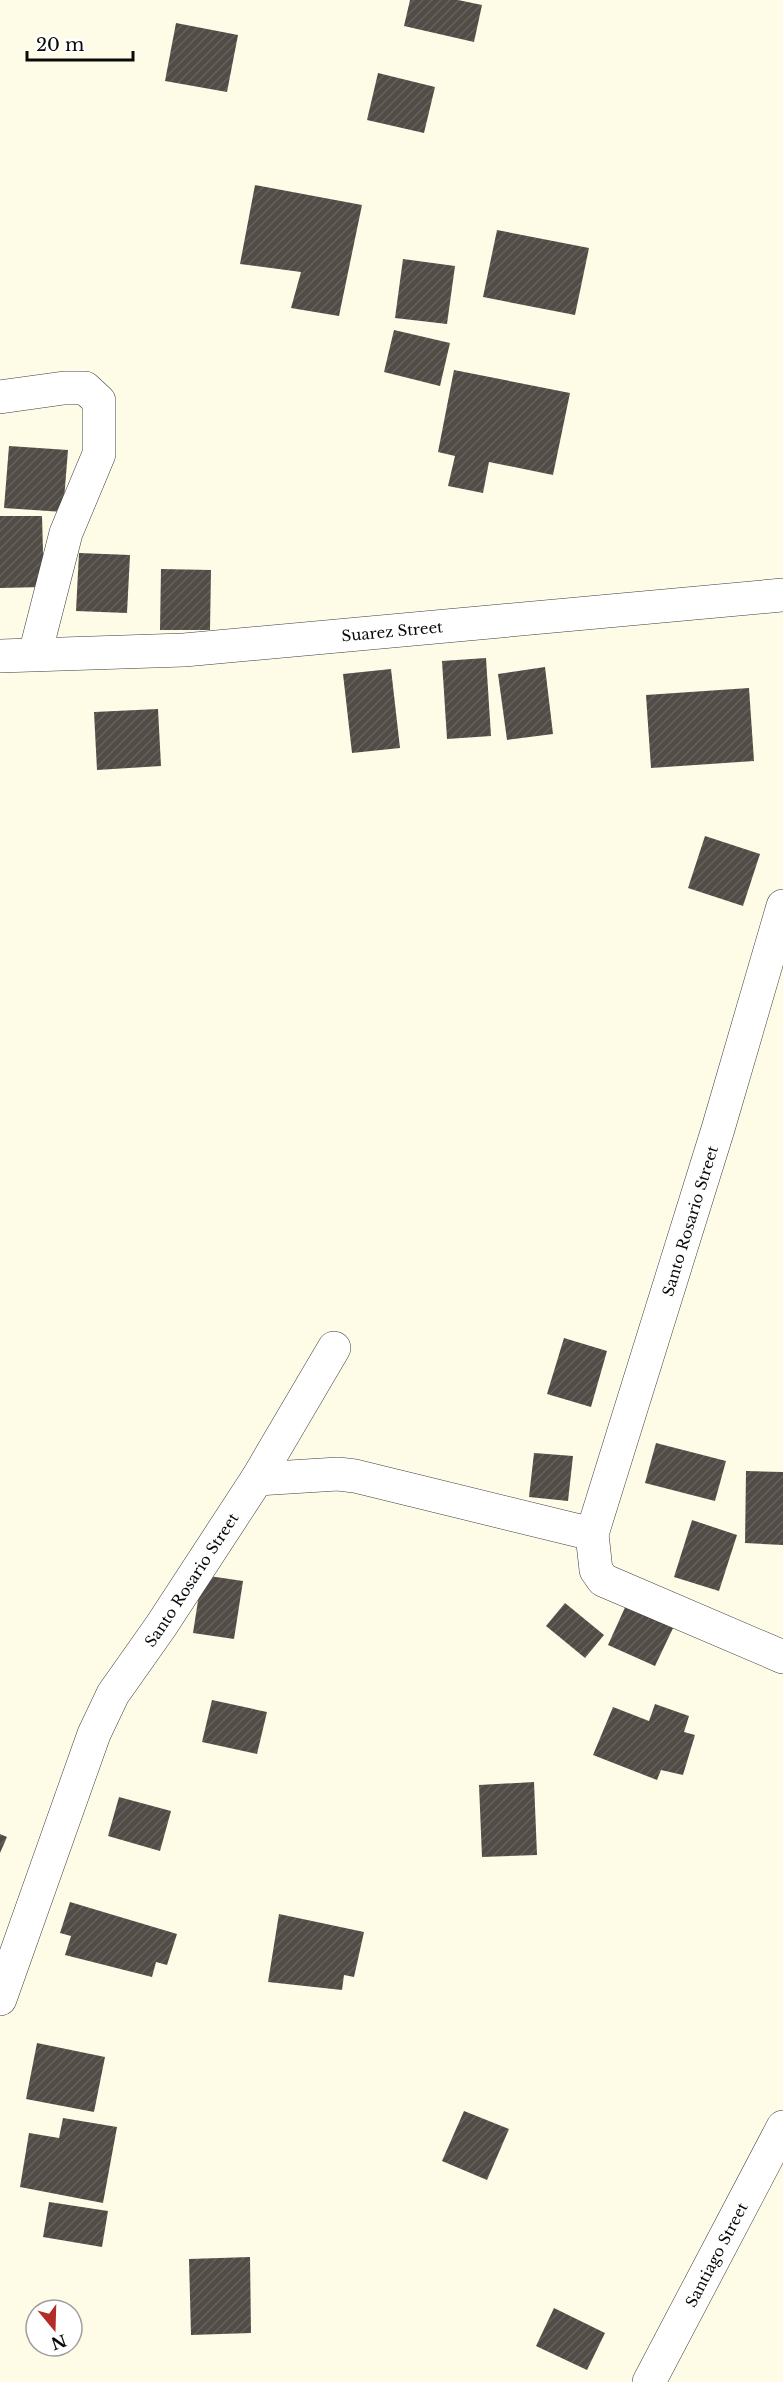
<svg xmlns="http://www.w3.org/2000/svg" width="783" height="2382" font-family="'Libre Baskerville',serif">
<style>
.building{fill:url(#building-hatch)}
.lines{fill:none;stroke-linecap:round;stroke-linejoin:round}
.minor-casing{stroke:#3d3d3d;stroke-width:34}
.tertiary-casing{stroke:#3d3d3d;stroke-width:34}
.minor{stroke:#fff;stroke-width:33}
.tertiary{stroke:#fff;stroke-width:33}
.labels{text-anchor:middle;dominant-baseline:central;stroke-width:6;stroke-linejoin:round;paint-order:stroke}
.street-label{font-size:15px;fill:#0a0a0a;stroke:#fff}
</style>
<defs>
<pattern id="building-hatch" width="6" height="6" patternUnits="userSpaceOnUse" patternTransform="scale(1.5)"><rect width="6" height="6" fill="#524c47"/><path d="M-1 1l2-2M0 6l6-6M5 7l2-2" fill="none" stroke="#66615d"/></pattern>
</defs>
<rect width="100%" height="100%" fill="#fefce7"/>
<g class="building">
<polygon points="410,0 458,0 482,5 474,42 404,26"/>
<polygon points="176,23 238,35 227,92 165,81"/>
<polygon points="378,73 435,87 424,133 367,120"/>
<polygon points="255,185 362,205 339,316 291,308 301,272 240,264"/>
<polygon points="497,230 589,248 575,315 483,297"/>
<polygon points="403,259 455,266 447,324 395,318"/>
<polygon points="394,330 450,343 440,386 384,372"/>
<polygon points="454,370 570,393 553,475 489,462 483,493 448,486 455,456 438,452"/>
<polygon points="9,446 68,450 63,512 4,508"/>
<polygon points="0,516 42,516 44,587 0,588"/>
<polygon points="79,553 130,555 127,613 76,611"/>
<polygon points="161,569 211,570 210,630 160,630"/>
<polygon points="486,658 491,736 447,739 442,661"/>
<polygon points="545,667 553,734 507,740 498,674"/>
<polygon points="391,669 400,748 352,753 343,674"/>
<polygon points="749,688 754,761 651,768 646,695"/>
<polygon points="158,709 161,766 97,770 94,712"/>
<polygon points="705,836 760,854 743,906 688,888"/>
<polygon points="564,1338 607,1351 591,1407 547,1394"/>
<polygon points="656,1443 726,1461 715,1501 645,1483"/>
<polygon points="534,1453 573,1456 568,1501 529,1497"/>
<polygon points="746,1471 783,1472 783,1545 745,1543"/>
<polygon points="692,1520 737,1535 719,1591 674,1577"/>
<polygon points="202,1575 243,1581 234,1639 193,1633"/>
<polygon points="565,1603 604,1635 585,1658 546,1626"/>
<polygon points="627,1603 675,1624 655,1666 608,1645"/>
<polygon points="212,1700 267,1712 257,1754 202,1742"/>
<polygon points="655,1704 689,1716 684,1732 695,1735 683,1775 661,1770 657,1780 593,1755 613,1707 649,1721"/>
<polygon points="534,1782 537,1855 482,1857 479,1785"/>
<polygon points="119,1797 171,1811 160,1851 108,1836"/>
<polygon points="0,1834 7,1837 0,1853"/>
<polygon points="70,1902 177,1934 167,1965 156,1962 152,1977 65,1955 71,1936 60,1933"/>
<polygon points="279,1914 364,1932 354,1977 344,1975 342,1990 268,1982"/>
<polygon points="37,2043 105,2057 94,2112 26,2099"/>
<polygon points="464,2111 509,2129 487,2180 442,2161"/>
<polygon points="63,2118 117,2127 103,2203 20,2187 29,2133 59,2138"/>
<polygon points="49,2202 108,2211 102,2247 43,2237"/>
<polygon points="250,2257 251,2333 191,2335 189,2259"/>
<polygon points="554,2308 605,2333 587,2370 536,2346"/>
</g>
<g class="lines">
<defs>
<g id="minor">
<polyline points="0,397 64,388 85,388 99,401 99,454 66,533 35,654"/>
<polyline points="783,906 718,1129 592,1534 596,1570 603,1580 783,1657"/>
<polyline points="257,1479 334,1348"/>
<path id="s1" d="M 0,1999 L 94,1734 L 113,1694 L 161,1626 L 257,1479 L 338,1474 L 355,1476 L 592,1534"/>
<path id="s2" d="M 649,2382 L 783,2127"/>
</g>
<g id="tertiary">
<path id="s3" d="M 0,656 L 184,650 L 783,595"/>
</g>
</defs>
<use href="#minor" class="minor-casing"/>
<use href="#tertiary" class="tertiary-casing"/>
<use href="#minor" class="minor"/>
<use href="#tertiary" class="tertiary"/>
</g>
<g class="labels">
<g class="street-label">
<text stroke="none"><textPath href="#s3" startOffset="393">Suarez Street</textPath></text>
<text transform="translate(690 1221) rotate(-73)">Santo Rosario Street</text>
<text stroke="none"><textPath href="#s1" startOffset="464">Santo Rosario Street</textPath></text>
<text stroke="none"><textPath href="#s2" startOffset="144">Santiago Street</textPath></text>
</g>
</g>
<g transform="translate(54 2328) rotate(161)"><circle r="28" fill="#ffffff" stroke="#9d9d9d" stroke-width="1.5"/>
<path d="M0-4.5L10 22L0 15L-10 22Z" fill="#b52c27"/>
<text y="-9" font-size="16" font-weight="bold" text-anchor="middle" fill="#0a0a0a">N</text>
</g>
<path d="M27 51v9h106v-9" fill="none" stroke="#0a0a0a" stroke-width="3"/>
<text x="36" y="51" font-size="18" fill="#0a0a0a" stroke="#ffffff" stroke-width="4.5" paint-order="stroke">20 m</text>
</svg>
